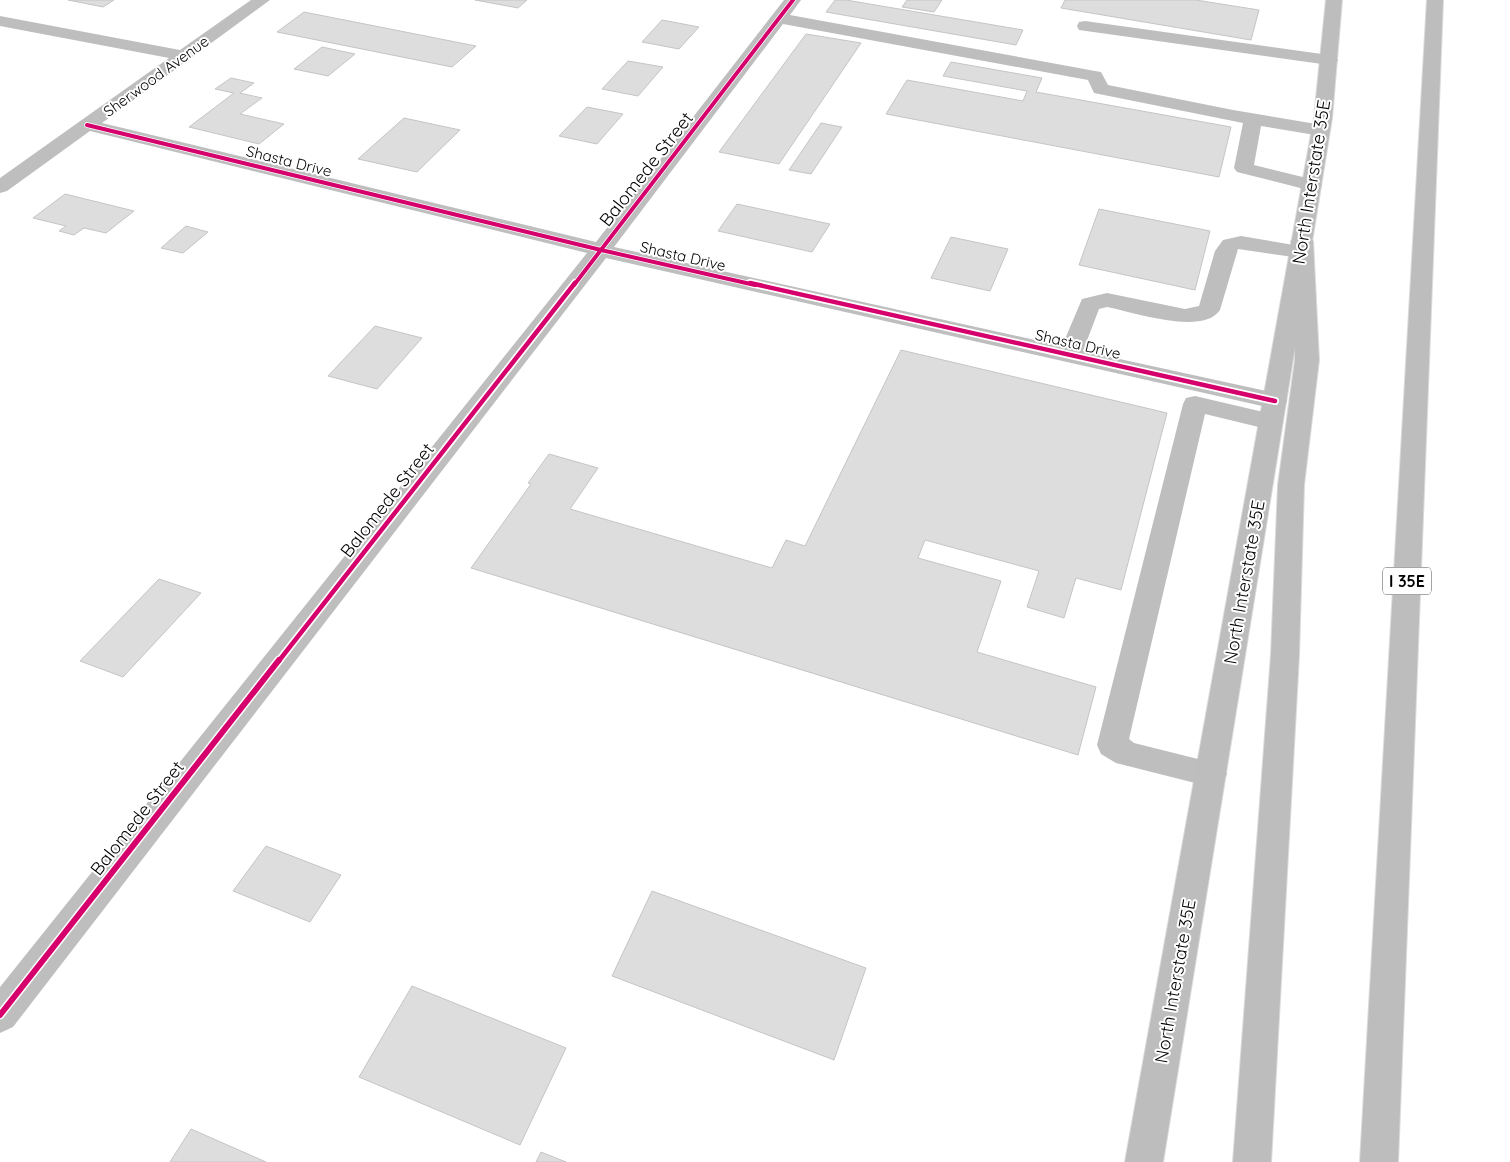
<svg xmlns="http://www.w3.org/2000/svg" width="1510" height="1162" font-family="Quicksand,sans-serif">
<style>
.building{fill:#ddd;stroke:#c5c5c5}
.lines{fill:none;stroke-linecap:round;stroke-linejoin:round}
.major-casing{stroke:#dbdbdb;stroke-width:2}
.highway-casing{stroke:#dbdbdb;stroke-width:2}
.minor{fill:#bebebe;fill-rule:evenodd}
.major{fill:#bdbdbd;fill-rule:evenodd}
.highway{fill:#bdbdbd;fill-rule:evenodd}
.cycleway-far2-casing{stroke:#fff;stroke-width:5.5}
.cycleway-far1-casing{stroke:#fff;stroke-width:8}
.cycleway-casing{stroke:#fff;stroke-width:9}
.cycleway-far2{stroke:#d6006c;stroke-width:4}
.cycleway-far1{stroke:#d6006c;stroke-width:4.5}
.cycleway{stroke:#d6006c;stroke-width:6}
.labels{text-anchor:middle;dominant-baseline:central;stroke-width:4;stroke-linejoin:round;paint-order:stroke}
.far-street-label{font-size:15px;fill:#000;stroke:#fff}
.shield{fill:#fff;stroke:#4c4c4c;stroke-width:1}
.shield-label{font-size:16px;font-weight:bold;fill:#000}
.street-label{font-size:18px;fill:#000;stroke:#fff}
</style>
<rect width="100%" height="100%" fill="#fff"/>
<g class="building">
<polygon points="68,0 114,0 103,7"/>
<polygon points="475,0 527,0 518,8"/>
<polygon points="835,0 846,0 1023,30 1016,45 826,12"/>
<polygon points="907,0 942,0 934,12 902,7"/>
<polygon points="1065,0 1196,0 1259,10 1251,40 1061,8"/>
<polygon points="304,12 476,46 452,67 277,32"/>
<polygon points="662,20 699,27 679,49 642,42"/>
<polygon points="806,34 861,43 779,164 719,152"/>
<polygon points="322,47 355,54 328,76 294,69"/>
<polygon points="628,61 663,67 638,96 602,89"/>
<polygon points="951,62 1042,78 1036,92 1231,127 1219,177 886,114 907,80 1023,101 1027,91 943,76"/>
<polygon points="231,78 254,83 240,93 262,98 240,114 284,124 259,144 189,127 234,93 215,89"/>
<polygon points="587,107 623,114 597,144 559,136"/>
<polygon points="404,118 460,130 417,172 358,159"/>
<polygon points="821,123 842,127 811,174 789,170"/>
<polygon points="65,194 134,211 106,233 84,228 74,235 59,231 66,226 33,218"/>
<polygon points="737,204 830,224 812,252 718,231"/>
<polygon points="1099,209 1210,231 1195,290 1079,265"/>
<polygon points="186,226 208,232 183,253 161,248"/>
<polygon points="951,237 1008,249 990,291 931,278"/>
<polygon points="375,326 422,338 377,389 328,376"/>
<polygon points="901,350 1167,413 1121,590 1076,578 1064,618 1027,607 1039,571 925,540 918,558 1001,581 977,652 1096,687 1078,755 471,568 531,484 528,483 549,454 598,468 570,509 772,568 786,540 805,546"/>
<polygon points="159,579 201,593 123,677 80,661"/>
<polygon points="266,846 341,875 310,922 233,891"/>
<polygon points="652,891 866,968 834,1060 612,976"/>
<polygon points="412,986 566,1048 520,1145 359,1077"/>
<polygon points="191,1129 266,1162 170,1162"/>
<polygon points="541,1152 566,1162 536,1162"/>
</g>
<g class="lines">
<defs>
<polygon id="major" points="1326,0 1342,0 1332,118 1163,1162 1125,1162 1314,118"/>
<g id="highway">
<polygon points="1427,0 1443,0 1398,1162 1360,1162"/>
<polygon points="1302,235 1309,237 1313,241 1319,360 1304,485 1299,655 1271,1162 1233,1162 1271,655 1278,485 1295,360 1291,241 1295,237"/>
</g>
</defs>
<use href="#major" class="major-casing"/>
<use href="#highway" class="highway-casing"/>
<g class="minor">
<path d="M 251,0 L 270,0 L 102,123 L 596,242 L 784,0 L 801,0 L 790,15 L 1095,71 L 1101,72 L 1108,85 L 1233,110 L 1328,126 L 1330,130 L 1328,134 L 1321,136 L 1261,126 L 1254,165 L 1319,181 L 1322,185 L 1319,189 L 1312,191 L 1237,172 L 1234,168 L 1243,123 L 1094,93 L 1088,80 L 783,24 L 614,247 L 1062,346 L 1082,299 L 1107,293 L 1185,309 L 1199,306 L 1215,251 L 1223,240 L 1241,236 L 1300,246 L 1308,247 L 1311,252 L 1308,257 L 1300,258 L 1238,249 L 1220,310 C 1203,336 1133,312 1107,307 L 1099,309 L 1083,351 L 1275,393 L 1284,395 L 1287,401 L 1284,407 L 1275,409 L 606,258 L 13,1027 L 0,1033 L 0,987 L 587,253 L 90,131 L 7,191 L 0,193 L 0,178 L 169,58 L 0,26 L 0,16 L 180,50 Z"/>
<polygon points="1085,21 1329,55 1335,56 1338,60 1335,64 1329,65 1079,30 1077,26 1079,22"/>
<polygon points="1195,396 1280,416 1283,422 1280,428 1271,430 1205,414 1129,739 1134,743 1222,765 1227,774 1222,783 1211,787 1116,763 1101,754 1097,745 1183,404 1186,398"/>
</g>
<use href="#major" class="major"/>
<use href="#highway" class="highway"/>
<defs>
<g id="cycleway-far2">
<polyline points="87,125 601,250 755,285"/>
<polyline points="574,285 793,0"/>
</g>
<g id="cycleway-far1">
<polyline points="750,283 1275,401"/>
<polyline points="278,662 575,283"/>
</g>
<polyline id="cycleway" points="0,1015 279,660"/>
</defs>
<use href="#cycleway-far2" class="cycleway-far2-casing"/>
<use href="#cycleway-far1" class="cycleway-far1-casing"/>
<use href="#cycleway" class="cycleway-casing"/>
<use href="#cycleway-far2" class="cycleway-far2"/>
<use href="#cycleway-far1" class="cycleway-far1"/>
<use href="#cycleway" class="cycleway"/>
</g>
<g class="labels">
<g class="far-street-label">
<text transform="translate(156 76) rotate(-36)">Sherwood Avenue</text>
<text transform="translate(289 161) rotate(14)">Shasta Drive</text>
<text transform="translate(683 256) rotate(13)">Shasta Drive</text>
<text transform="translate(1078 344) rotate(13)">Shasta Drive</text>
</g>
<rect class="shield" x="1383" y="567.5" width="48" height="27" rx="4"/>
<g class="shield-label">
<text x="1407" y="581">I 35E</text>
</g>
<g class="street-label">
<text transform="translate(646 169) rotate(-52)">Balomede Street</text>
<text transform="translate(1311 182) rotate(-81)">North Interstate 35E</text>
<text transform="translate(387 500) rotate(-52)">Balomede Street</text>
<text transform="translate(1244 582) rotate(-80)">North Interstate 35E</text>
<text transform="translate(137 818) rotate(-52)">Balomede Street</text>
<text transform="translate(1175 981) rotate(-80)">North Interstate 35E</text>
</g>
</g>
</svg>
